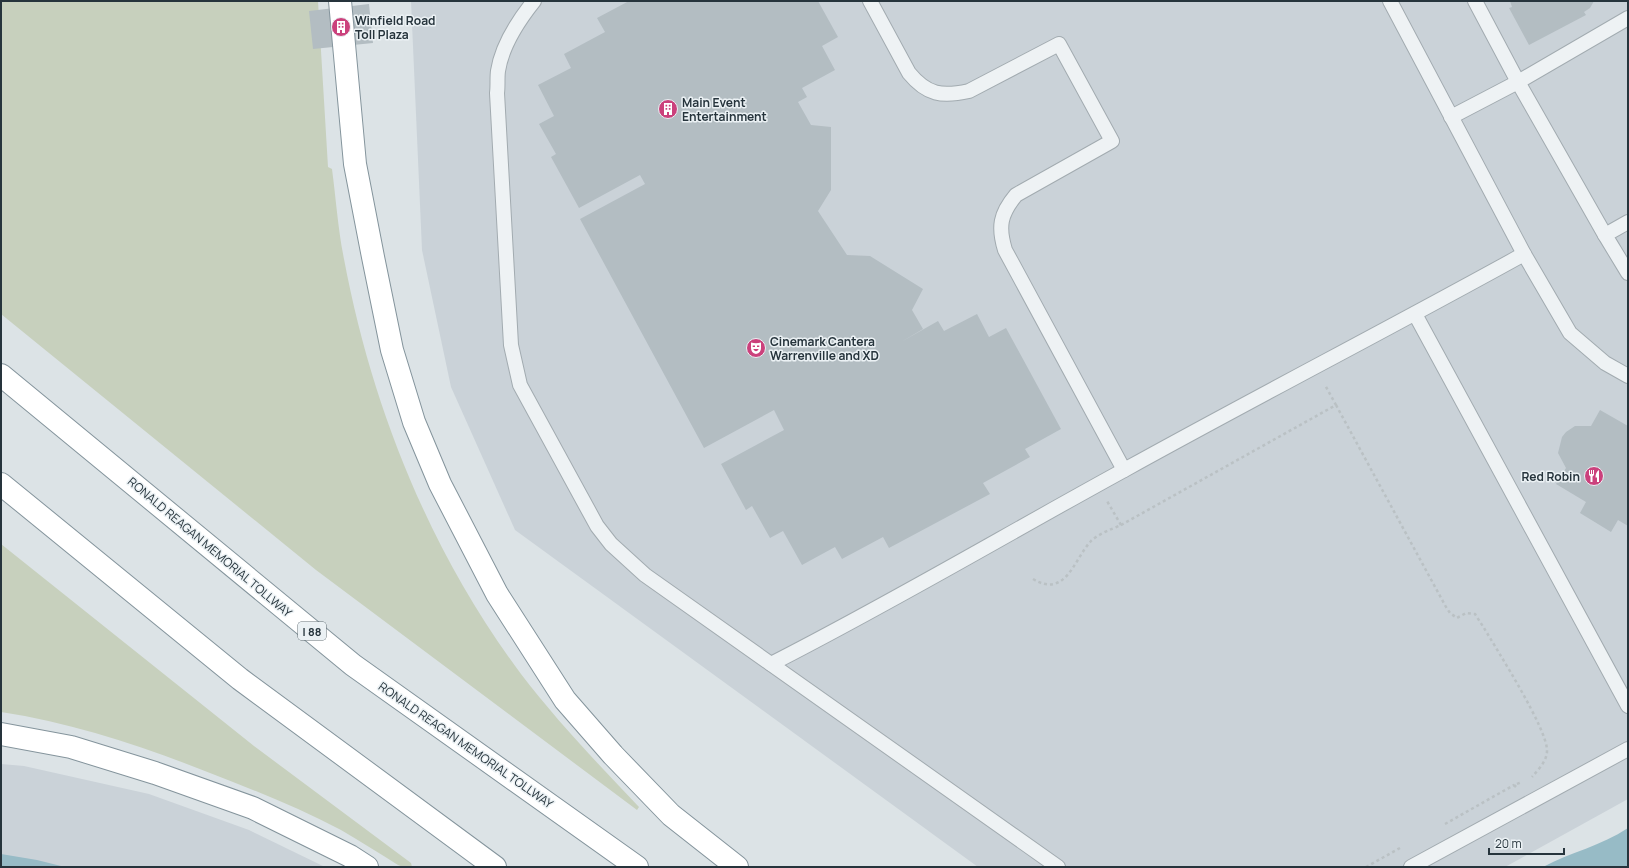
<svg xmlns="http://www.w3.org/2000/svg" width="1629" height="868" font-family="Manrope,sans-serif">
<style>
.built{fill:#cad2d8}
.green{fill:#c7d0bd}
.water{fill:#97bbc6}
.building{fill:#b3bdc2}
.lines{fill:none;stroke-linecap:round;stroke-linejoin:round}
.service-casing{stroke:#a2abb0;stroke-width:16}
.motorway-casing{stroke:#84949c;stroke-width:24}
.path{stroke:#bac1c4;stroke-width:2.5;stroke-dasharray:3 3;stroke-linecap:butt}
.service{stroke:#eef2f4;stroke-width:14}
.motorway{stroke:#fff;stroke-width:22}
.labels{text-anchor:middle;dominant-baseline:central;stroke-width:3;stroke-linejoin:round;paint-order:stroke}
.shield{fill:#ebf1f4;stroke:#616d73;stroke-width:1}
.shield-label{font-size:11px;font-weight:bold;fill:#26343c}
.poi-label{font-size:12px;font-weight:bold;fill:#26343c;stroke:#ebf1f4;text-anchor:start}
.street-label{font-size:12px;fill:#26343c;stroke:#ebf1f4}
</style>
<rect width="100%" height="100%" fill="#dce3e6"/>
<g class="built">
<polygon points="411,1 1628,1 1628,799 1505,867 978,867 515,530 451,387 422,250"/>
<polygon points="1,764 24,766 149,794 249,830 325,867 1,867"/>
</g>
<g class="green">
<path d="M 1,1 L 318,1 L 328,167 L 332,169 C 336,199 338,229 344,259 C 372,408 430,552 521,674 C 557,721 598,764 639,807 L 637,810 L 316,570 L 1,314 Z"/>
<path d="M 1,544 L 254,746 L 411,863 L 412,867 L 403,867 L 398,865 C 379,853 360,841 341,830 C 299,808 254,790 210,773 C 142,746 73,723 1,712 Z"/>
</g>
<g class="water">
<path d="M 1628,828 L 1628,867 L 1543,867 C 1571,852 1601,846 1628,828 Z"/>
<polygon points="1,854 37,860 65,867 1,867"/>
</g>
<g class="building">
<polygon points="629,1 818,1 838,37 822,46 835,70 802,88 807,97 798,102 811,125 831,127 831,190 818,211 847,255 870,256 923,289 912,310 923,329 901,342 938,321 944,331 977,314 989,337 1006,328 1061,429 1025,449 1030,457 983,483 990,494 889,548 883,537 842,559 835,547 802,565 783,531 770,538 752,506 746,510 721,464 784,430 774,410 704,448 580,219 645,184 640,175 579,208 551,157 556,154 539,124 554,116 538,85 571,68 564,54 605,32 597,18"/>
<polygon points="1510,1 1594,1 1590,8 1584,12 1586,15 1529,45 1509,8 1512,7"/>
<polygon points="369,4 373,43 313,49 309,11"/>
<polygon points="1600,410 1628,426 1628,526 1618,520 1611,532 1580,513 1586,502 1556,484 1566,468 1558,453 1562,437 1566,432 1575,426 1591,426"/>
</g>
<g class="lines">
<defs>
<g id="service">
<path d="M 534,1 C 518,21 502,45 498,71 C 497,78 498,86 497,93 L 511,345 L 520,385 L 597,526 L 611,544 L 645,575 L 1058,867"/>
<path d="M 870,1 L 909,73 C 927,95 942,97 969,91 L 1059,44 L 1112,141 L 1016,195 C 1000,214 998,227 1005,250 L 1124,470"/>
<polyline points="1390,1 1524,254 1570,333 1605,363 1628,376"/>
<polyline points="1475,1 1518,82 1605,235"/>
<polyline points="1451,117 1518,82 1628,18"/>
<polyline points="1628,222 1605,235 1628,273"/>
<polyline points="1415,314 1628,706"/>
<path d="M 771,664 C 891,603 1007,534 1126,469 C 1258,396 1392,327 1524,254"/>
<polyline points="1411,867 1628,749"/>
</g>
<g id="motorway">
<polyline points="340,1 355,164 373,257 392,350 414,422 440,484 497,594 565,700 613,755 671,815 737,867"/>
<polyline points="1,375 353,665 637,867"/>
<polyline points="1,484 240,679 495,867"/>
<polyline points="1,734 71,747 155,773 253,808 350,856 367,867"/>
</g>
</defs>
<use href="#service" class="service-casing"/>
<use href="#motorway" class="motorway-casing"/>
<g class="path">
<path d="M 1336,405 L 1446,607 L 1450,613 L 1457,618 L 1466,613 L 1475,614 L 1484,628 C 1497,650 1548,730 1547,751 C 1547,761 1538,770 1532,777"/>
<polyline points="1121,525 1336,405 1325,385"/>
<path d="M 1033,579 C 1066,599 1074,559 1091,541 C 1098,534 1112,529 1121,525 L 1107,501"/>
<polyline points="1516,787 1514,785 1522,782"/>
<polyline points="1445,824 1514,785"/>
<polyline points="1366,867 1400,848"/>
</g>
<use href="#service" class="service"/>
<use href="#motorway" class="motorway"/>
</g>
<defs>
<symbol id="building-disc" viewBox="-11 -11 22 22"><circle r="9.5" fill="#cb417c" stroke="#ebf1f4"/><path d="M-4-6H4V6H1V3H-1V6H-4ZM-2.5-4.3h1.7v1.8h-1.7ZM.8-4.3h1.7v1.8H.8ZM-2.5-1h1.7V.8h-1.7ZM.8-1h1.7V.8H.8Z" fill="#fff"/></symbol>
<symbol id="theatre-disc" viewBox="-11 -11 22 22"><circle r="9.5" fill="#cb417c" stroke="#ebf1f4"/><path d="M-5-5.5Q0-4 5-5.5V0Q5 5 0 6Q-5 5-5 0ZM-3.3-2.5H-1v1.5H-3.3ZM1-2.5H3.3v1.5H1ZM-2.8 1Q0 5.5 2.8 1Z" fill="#fff"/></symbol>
<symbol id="restaurant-disc" viewBox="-11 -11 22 22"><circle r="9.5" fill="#cb417c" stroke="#ebf1f4"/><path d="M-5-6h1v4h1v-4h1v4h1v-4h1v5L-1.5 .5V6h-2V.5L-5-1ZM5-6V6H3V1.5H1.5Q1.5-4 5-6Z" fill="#fff"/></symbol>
</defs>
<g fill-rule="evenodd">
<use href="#building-disc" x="330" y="16" width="22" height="22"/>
<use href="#building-disc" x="657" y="98" width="22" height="22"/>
<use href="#theatre-disc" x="745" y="337" width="22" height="22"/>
<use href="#restaurant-disc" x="1583" y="465" width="22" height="22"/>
</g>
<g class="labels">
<rect class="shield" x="298" y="622" width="28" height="18" rx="3"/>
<g class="shield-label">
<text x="312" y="631">I 88</text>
</g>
<g class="poi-label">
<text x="355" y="20">Winfield Road<tspan x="355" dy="14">Toll Plaza</tspan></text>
<text x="682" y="102">Main Event<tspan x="682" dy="14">Entertainment</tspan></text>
<text x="770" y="341">Cinemark Cantera<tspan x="770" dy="14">Warrenville and XD</tspan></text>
<text x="1580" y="476" text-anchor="end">Red Robin</text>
</g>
<g class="street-label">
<text transform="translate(210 547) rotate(40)">RONALD REAGAN MEMORIAL TOLLWAY</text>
<text transform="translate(466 745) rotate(35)">RONALD REAGAN MEMORIAL TOLLWAY</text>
</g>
</g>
<rect width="1629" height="868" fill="none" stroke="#26343c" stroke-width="4"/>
<path d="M1489 848v6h75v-6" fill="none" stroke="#26343c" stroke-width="2"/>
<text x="1495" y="848" font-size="12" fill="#26343c" stroke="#ebf1f4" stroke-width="3" paint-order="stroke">20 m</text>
</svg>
